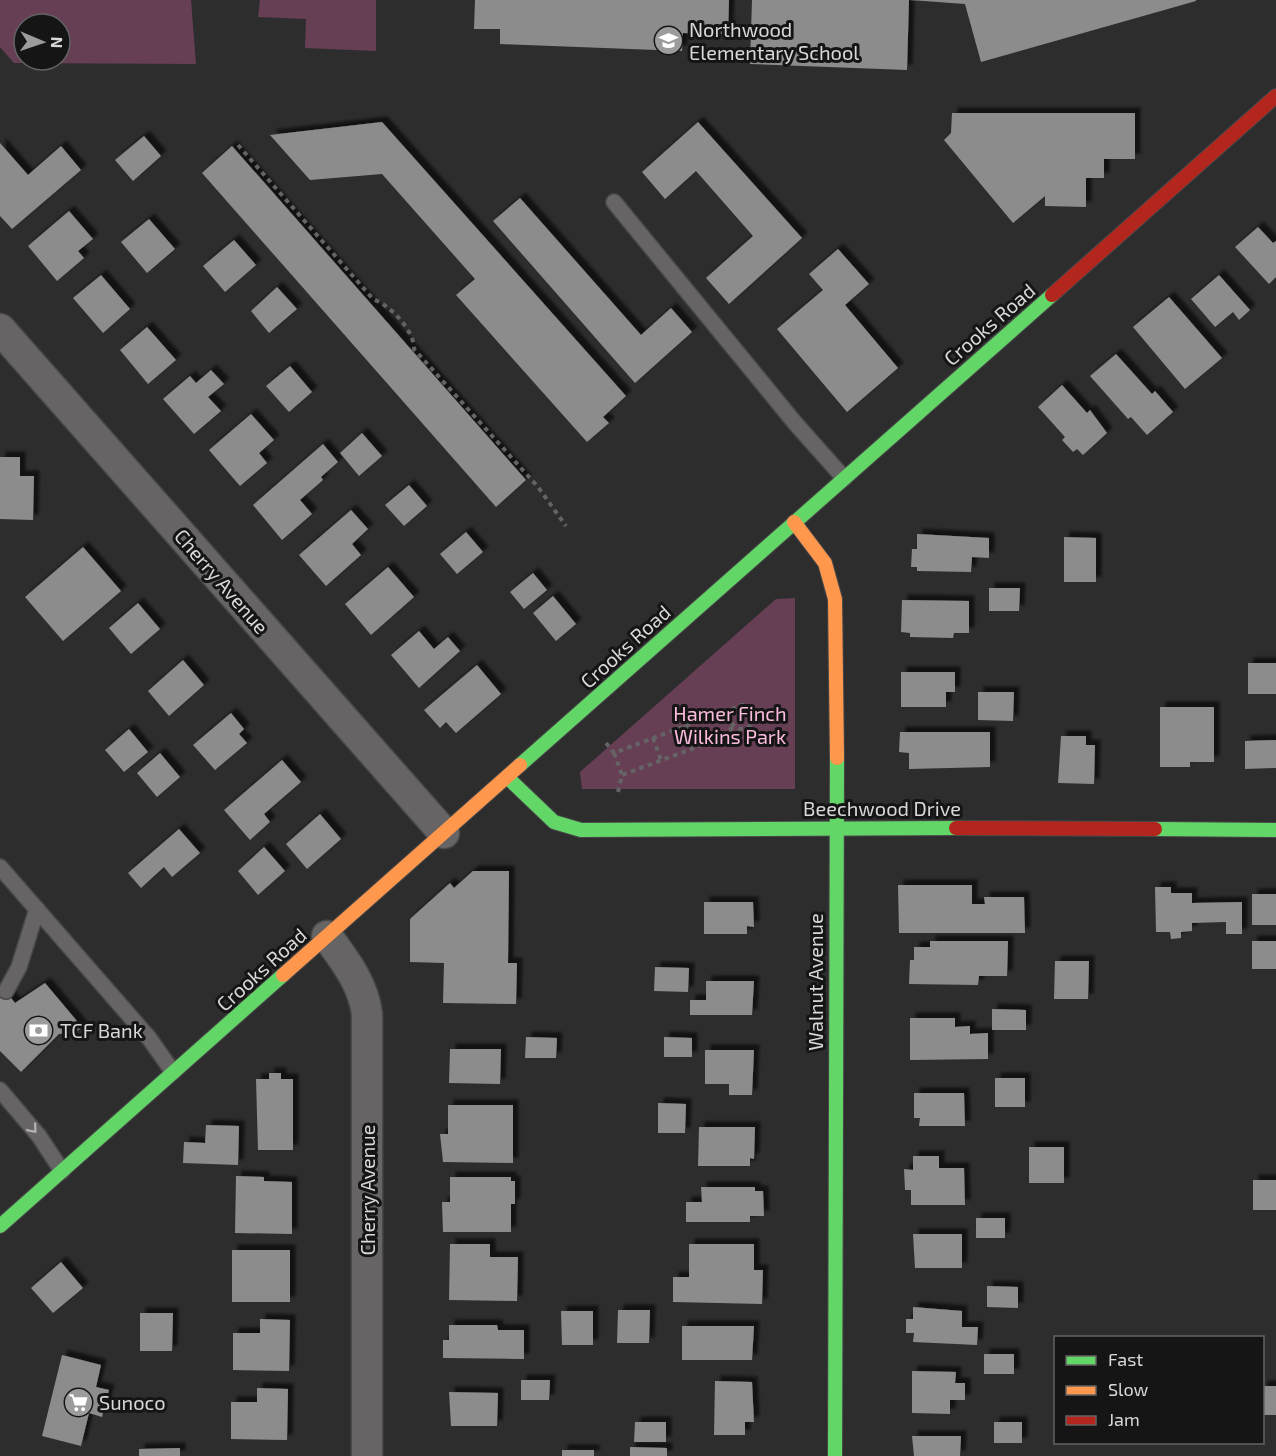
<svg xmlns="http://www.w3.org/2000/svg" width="1276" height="1456" font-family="'Exo 2',sans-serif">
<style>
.green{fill:#663f55;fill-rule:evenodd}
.building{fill:#8d8c8d;filter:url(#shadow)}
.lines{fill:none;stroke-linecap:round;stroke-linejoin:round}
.lane-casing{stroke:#494849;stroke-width:18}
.street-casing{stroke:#494849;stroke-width:33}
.fast-casing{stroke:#494849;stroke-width:16}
.slow-casing{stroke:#494849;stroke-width:16}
.jam-casing{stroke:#494849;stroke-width:16}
.path{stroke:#656465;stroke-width:4;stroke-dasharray:4.5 4.5;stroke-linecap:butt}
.lane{stroke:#666465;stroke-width:15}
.street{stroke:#666465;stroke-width:30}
.fast{stroke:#63d668;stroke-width:14}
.slow{stroke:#ff974d;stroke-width:14}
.jam{stroke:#b3261e;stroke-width:14}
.oneway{stroke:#b1afb0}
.labels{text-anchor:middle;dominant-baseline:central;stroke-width:6;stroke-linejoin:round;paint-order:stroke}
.poi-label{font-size:20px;fill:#d9d7d8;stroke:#161516;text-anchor:start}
.street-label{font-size:20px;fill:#d9d7d8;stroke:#161516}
.park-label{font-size:20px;fill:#fbbbdd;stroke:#161516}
</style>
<defs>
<filter id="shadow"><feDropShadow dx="5.5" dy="-5.5" stdDeviation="1.5" flood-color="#0009"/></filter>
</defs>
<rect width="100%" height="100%" fill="#2e2d2e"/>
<g class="green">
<path d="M 0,0 L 191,0 L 196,64 L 14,63 L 0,47 ZM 24,24 L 60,24 L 60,60 L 24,60 Z"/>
<polygon points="260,0 376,0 376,51 305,48 306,19 258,17"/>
<polygon points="795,598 795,789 582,789 580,772 776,599"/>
</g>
<g class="building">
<polygon points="475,0 729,0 728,34 683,33 682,51 500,44 500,29 474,29"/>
<polygon points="752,0 909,0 907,70 750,64"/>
<polygon points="910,0 1196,0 1196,1 981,62 965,4"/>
<polygon points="952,113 1135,113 1135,159 1104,159 1104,178 1086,178 1086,207 1045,206 1045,196 1013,223 944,140 951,133"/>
<polygon points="382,122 626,396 603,417 609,423 587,442 456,295 475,279 382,174 310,180 270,135"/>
<polygon points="698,122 802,238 729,304 706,278 753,236 696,171 665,199 642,172"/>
<polygon points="144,136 161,156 133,181 115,160"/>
<polygon points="0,143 28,175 61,146 81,170 12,229 0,216"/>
<polygon points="232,146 526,480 496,507 202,173"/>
<polygon points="520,198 641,335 671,308 692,332 635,383 493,221"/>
<polygon points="69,211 93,239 78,251 84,258 57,281 28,246"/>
<polygon points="149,219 175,249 147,273 121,242"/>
<polygon points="1258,227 1273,243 1276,241 1276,277 1269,284 1235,247"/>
<polygon points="234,240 256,265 225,292 203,266"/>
<polygon points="838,249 869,284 845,305 898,368 847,412 777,329 823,290 809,274"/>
<polygon points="101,275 130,309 103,333 73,298"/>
<polygon points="1219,275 1250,310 1239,320 1233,312 1215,327 1191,299"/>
<polygon points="277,287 297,309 269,333 251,311"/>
<polygon points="1169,297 1222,358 1185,389 1133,327"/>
<polygon points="147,327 176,360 148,384 120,350"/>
<polygon points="1116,354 1152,394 1155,391 1173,412 1147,435 1131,417 1128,419 1090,376"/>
<polygon points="290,366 312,392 289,412 266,386"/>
<polygon points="211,370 224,384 208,397 221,411 194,434 163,399 190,376 196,383"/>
<polygon points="1062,385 1087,413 1090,410 1107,433 1083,455 1077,449 1073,452 1062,440 1065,437 1038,407"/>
<polygon points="251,414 274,440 259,453 267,463 240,486 209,450"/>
<polygon points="362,433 382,456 359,476 340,453"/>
<polygon points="323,444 338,462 321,477 323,480 300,500 312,514 282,540 253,505"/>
<polygon points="0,457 20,457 20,476 34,476 33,520 0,519"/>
<polygon points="409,485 427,506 404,526 385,505"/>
<polygon points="351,510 368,529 352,544 361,555 326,586 299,555"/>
<polygon points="466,532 483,552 457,574 440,554"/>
<polygon points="917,534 989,538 989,558 972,557 971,572 917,571 917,567 911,567 912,549 917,549"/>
<polygon points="1064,537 1096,538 1096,582 1064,582"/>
<polygon points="83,547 121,591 63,641 25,597"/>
<polygon points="388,567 414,597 371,635 345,604"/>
<polygon points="533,573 547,590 524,609 510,592"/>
<polygon points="989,588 1020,588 1019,611 989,611"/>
<polygon points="553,596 576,624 556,641 533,613"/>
<polygon points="902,600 969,601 969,633 954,633 953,638 910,637 910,633 901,632"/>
<polygon points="138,603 160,629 131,654 109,628"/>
<polygon points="419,631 434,649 448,637 460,651 419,688 391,655"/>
<polygon points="183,660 204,685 169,716 148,691"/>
<rect x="1248" y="663" width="28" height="31"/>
<polygon points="477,665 501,694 456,733 446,722 440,728 424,710"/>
<polygon points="901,672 955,672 955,692 946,692 946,707 901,707"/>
<polygon points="978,692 1014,692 1013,721 978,720"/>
<polygon points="1160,707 1214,707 1214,762 1190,762 1190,767 1160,767"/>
<polygon points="231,713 244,729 239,734 247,743 215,770 193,745"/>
<polygon points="129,729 148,752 124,772 105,750"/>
<polygon points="900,732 990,732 990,767 909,769 909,753 899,752"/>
<polygon points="1061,736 1086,736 1086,745 1095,745 1094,784 1058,783"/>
<polygon points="1276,740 1276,768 1245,769 1245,741"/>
<polygon points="160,753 180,777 157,797 137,773"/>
<polygon points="282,760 301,782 264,814 270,822 250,840 224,810"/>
<polygon points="320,814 341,839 307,869 286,844"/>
<polygon points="179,829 200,853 172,877 164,867 141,888 128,873"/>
<polygon points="264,847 285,871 258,895 238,871"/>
<polygon points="473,871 509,871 508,963 517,963 516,1004 443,1003 444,963 410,962 410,919 450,883 454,888"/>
<polygon points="898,885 972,885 972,904 985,904 984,897 1024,897 1025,933 899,933"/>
<polygon points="1155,887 1171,887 1171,893 1192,893 1192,903 1242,902 1242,934 1226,934 1226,922 1192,923 1192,931 1181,932 1181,938 1171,939 1170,932 1156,932"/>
<rect x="1252" y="894" width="24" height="31"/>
<polygon points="704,902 753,902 754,927 747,926 747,934 704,934"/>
<polygon points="930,941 1008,941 1007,976 979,976 978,985 909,984 910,960 914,960 914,947 930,947"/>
<rect x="1252" y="941" width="24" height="28"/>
<polygon points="1055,961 1089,961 1088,999 1054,999"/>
<polygon points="655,967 689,968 688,992 654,991"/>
<polygon points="706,981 754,981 752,1015 690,1015 690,1000 706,1000"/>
<polygon points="45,983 82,1027 75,1033 59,1034 21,1072 0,1051 0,984 15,1003"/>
<polygon points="992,1009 1026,1010 1026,1030 992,1030"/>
<polygon points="910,1018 955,1018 955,1027 970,1026 970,1034 988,1033 988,1059 910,1060"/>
<polygon points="526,1037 557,1038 556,1058 525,1058"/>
<polygon points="664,1037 692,1038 692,1057 664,1057"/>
<polygon points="450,1049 501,1049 500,1084 449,1083"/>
<polygon points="705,1050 754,1050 752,1095 729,1095 729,1084 705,1084"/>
<polygon points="269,1073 281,1073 281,1079 293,1079 293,1150 258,1150 256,1079 269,1079"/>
<rect x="995" y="1078" width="30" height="29"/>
<polygon points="914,1093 964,1093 965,1126 919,1126 920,1118 914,1118"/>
<polygon points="658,1103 686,1104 685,1133 658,1133"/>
<polygon points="448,1105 513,1105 513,1163 443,1162 440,1134 448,1134"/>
<polygon points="206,1125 239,1126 238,1165 183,1163 184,1142 205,1143"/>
<polygon points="699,1127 755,1127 754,1159 750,1158 750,1166 698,1166"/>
<rect x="1029" y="1147" width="35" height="36"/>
<polygon points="913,1156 939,1156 939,1168 964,1168 965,1205 911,1205 911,1190 905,1190 904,1169 913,1170"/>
<polygon points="236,1176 264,1177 264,1181 292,1182 292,1234 235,1233"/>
<polygon points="450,1177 511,1177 511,1181 515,1181 515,1204 511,1204 511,1232 443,1232 442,1202 450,1202"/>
<rect x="1253" y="1180" width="23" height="30"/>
<polygon points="701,1187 755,1187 755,1191 763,1191 764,1216 750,1216 750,1222 686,1222 686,1202 702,1202"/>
<rect x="976" y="1218" width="29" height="20"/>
<polygon points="913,1234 962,1234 962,1268 915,1268"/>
<polygon points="450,1244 490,1244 490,1257 518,1257 517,1301 449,1300"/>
<polygon points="689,1244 754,1244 754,1270 763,1270 762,1304 673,1302 673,1277 689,1277"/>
<rect x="232" y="1250" width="58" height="52"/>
<polygon points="61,1262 83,1288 53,1313 31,1288"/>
<polygon points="987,1286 1018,1287 1018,1308 987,1307"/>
<polygon points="913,1307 962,1311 962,1327 978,1327 977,1345 913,1342 914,1333 906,1333 906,1319 913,1319"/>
<polygon points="618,1310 650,1310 649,1343 617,1343"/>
<polygon points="561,1311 593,1311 593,1345 562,1345"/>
<polygon points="140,1313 173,1313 172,1351 140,1351"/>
<polygon points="260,1319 290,1320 289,1371 233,1370 233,1333 260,1333"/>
<polygon points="449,1325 497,1325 498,1330 524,1330 524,1359 443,1358 443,1340 449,1340"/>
<polygon points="682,1326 754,1326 752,1360 682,1360"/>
<rect x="984" y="1354" width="30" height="20"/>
<polygon points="62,1355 101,1365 96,1387 109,1390 102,1417 89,1413 81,1446 42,1436"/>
<polygon points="912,1371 956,1372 955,1383 965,1383 965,1400 950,1400 950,1414 912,1413"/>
<polygon points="521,1380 550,1380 549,1400 521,1400"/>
<polygon points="715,1381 752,1382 754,1422 745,1422 745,1435 714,1435"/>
<rect x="1262" y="1386" width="14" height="29"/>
<polygon points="257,1388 288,1389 287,1440 231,1439 231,1402 257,1402"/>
<polygon points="449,1392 498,1393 497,1426 451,1426"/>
<polygon points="635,1422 666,1422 666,1442 634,1442"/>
<rect x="994" y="1422" width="28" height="21"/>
<polygon points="912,1436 961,1436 960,1456 914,1456"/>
<polygon points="630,1447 667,1448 667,1456 630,1456"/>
<polygon points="180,1448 180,1456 139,1456 139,1449"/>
<rect x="562" y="1450" width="32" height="6"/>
</g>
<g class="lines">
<defs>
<g id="lane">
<polyline points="614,202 795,423 844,478"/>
<polyline points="0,867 149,1038 173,1072"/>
<polyline points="6,991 19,967 37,909"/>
<polyline points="0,1090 39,1136 62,1171"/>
</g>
<g id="street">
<polyline points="0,329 444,833"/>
<path d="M 327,936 C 345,961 363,983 367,1014 L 367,1456"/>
</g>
<g id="fast">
<polyline points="520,765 1052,295"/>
<polyline points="507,777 554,822 581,830 956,828"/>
<polyline points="1155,829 1276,830"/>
<polyline points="0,1226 283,975"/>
<polyline points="835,1456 837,758"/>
</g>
<g id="slow">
<polyline points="794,522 825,563 835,599 837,758"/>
<polyline points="283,975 520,765"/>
</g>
<g id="jam">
<polyline points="1052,295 1276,96"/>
<polyline points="956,828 1155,829"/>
</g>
</defs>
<use href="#lane" class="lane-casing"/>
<use href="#street" class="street-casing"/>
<use href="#fast" class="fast-casing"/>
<use href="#slow" class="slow-casing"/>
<use href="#jam" class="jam-casing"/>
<g class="path">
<path d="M 238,145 L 373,299 C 391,306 414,330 414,349 L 538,487 L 566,526"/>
<circle cx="742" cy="717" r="12"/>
<polyline points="685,725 692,749"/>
<polyline points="653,738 661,760"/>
<polyline points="606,743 614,753 719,713 730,712"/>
<polyline points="614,753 622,775"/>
<polyline points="618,792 622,775 726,736 733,726"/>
</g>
<use href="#lane" class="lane"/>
<use href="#street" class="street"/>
<use href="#fast" class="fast"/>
<use href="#slow" class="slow"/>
<use href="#jam" class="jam"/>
</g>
<defs><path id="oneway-chevron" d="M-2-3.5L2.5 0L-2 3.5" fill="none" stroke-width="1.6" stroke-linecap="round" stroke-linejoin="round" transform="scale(1.5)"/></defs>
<use class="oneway" href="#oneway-chevron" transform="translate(33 1129) rotate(50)"/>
<defs>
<symbol id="school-disc" viewBox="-11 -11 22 22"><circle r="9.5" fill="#9d9c9c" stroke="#161516"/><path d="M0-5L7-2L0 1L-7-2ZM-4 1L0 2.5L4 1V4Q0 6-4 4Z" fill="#fff"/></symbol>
<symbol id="bank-disc" viewBox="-11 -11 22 22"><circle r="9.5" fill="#9d9c9c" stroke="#161516"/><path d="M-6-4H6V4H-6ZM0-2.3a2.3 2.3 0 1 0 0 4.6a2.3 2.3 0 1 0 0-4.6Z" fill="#fff"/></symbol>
<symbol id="supermarket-disc" viewBox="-11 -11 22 22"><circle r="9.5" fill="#9d9c9c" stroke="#161516"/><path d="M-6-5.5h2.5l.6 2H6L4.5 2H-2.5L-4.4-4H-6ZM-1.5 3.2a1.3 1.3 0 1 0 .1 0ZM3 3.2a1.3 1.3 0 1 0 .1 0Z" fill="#fff"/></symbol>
</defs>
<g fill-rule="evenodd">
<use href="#school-disc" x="652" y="24" width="33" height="33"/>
<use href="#bank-disc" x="22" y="1014" width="33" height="33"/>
<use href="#supermarket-disc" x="62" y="1386" width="33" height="33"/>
</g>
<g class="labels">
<g class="poi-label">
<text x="689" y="29">Northwood<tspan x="689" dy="23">Elementary School</tspan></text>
<text x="60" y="1030">TCF Bank</text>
<text x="99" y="1402">Sunoco</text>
</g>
<g class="street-label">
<text transform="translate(989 324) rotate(-41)">Crooks Road</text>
<text transform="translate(222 581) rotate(49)">Cherry Avenue</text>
<text transform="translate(625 646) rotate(-42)">Crooks Road</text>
<text x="882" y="808">Beechwood Drive</text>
<text transform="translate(261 969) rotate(-42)">Crooks Road</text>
<text transform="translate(815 982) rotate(-90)">Walnut Avenue</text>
<text transform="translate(367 1190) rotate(-90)">Cherry Avenue</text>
</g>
<g class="park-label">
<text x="730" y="713">Hamer Finch<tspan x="730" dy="23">Wilkins Park</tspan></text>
</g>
</g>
<rect x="1054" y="1336" width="210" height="108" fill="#161516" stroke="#646364" stroke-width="1.5"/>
<rect x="1066" y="1356" width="30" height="9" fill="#63d668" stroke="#646364" stroke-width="1.5"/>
<text x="1108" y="1366" font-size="18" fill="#d9d7d8">Fast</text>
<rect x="1066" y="1386" width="30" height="9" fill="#ff974d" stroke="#646364" stroke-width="1.5"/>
<text x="1108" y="1396" font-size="18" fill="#d9d7d8">Slow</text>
<rect x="1066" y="1416" width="30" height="9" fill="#b3261e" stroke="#646364" stroke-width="1.5"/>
<text x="1108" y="1426" font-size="18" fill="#d9d7d8">Jam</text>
<g transform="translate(42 42) rotate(92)"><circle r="28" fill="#161516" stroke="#646364" stroke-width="1.5"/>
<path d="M0-4.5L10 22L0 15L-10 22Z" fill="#9d9c9c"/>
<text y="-9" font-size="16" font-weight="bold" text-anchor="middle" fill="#d9d7d8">N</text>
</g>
</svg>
